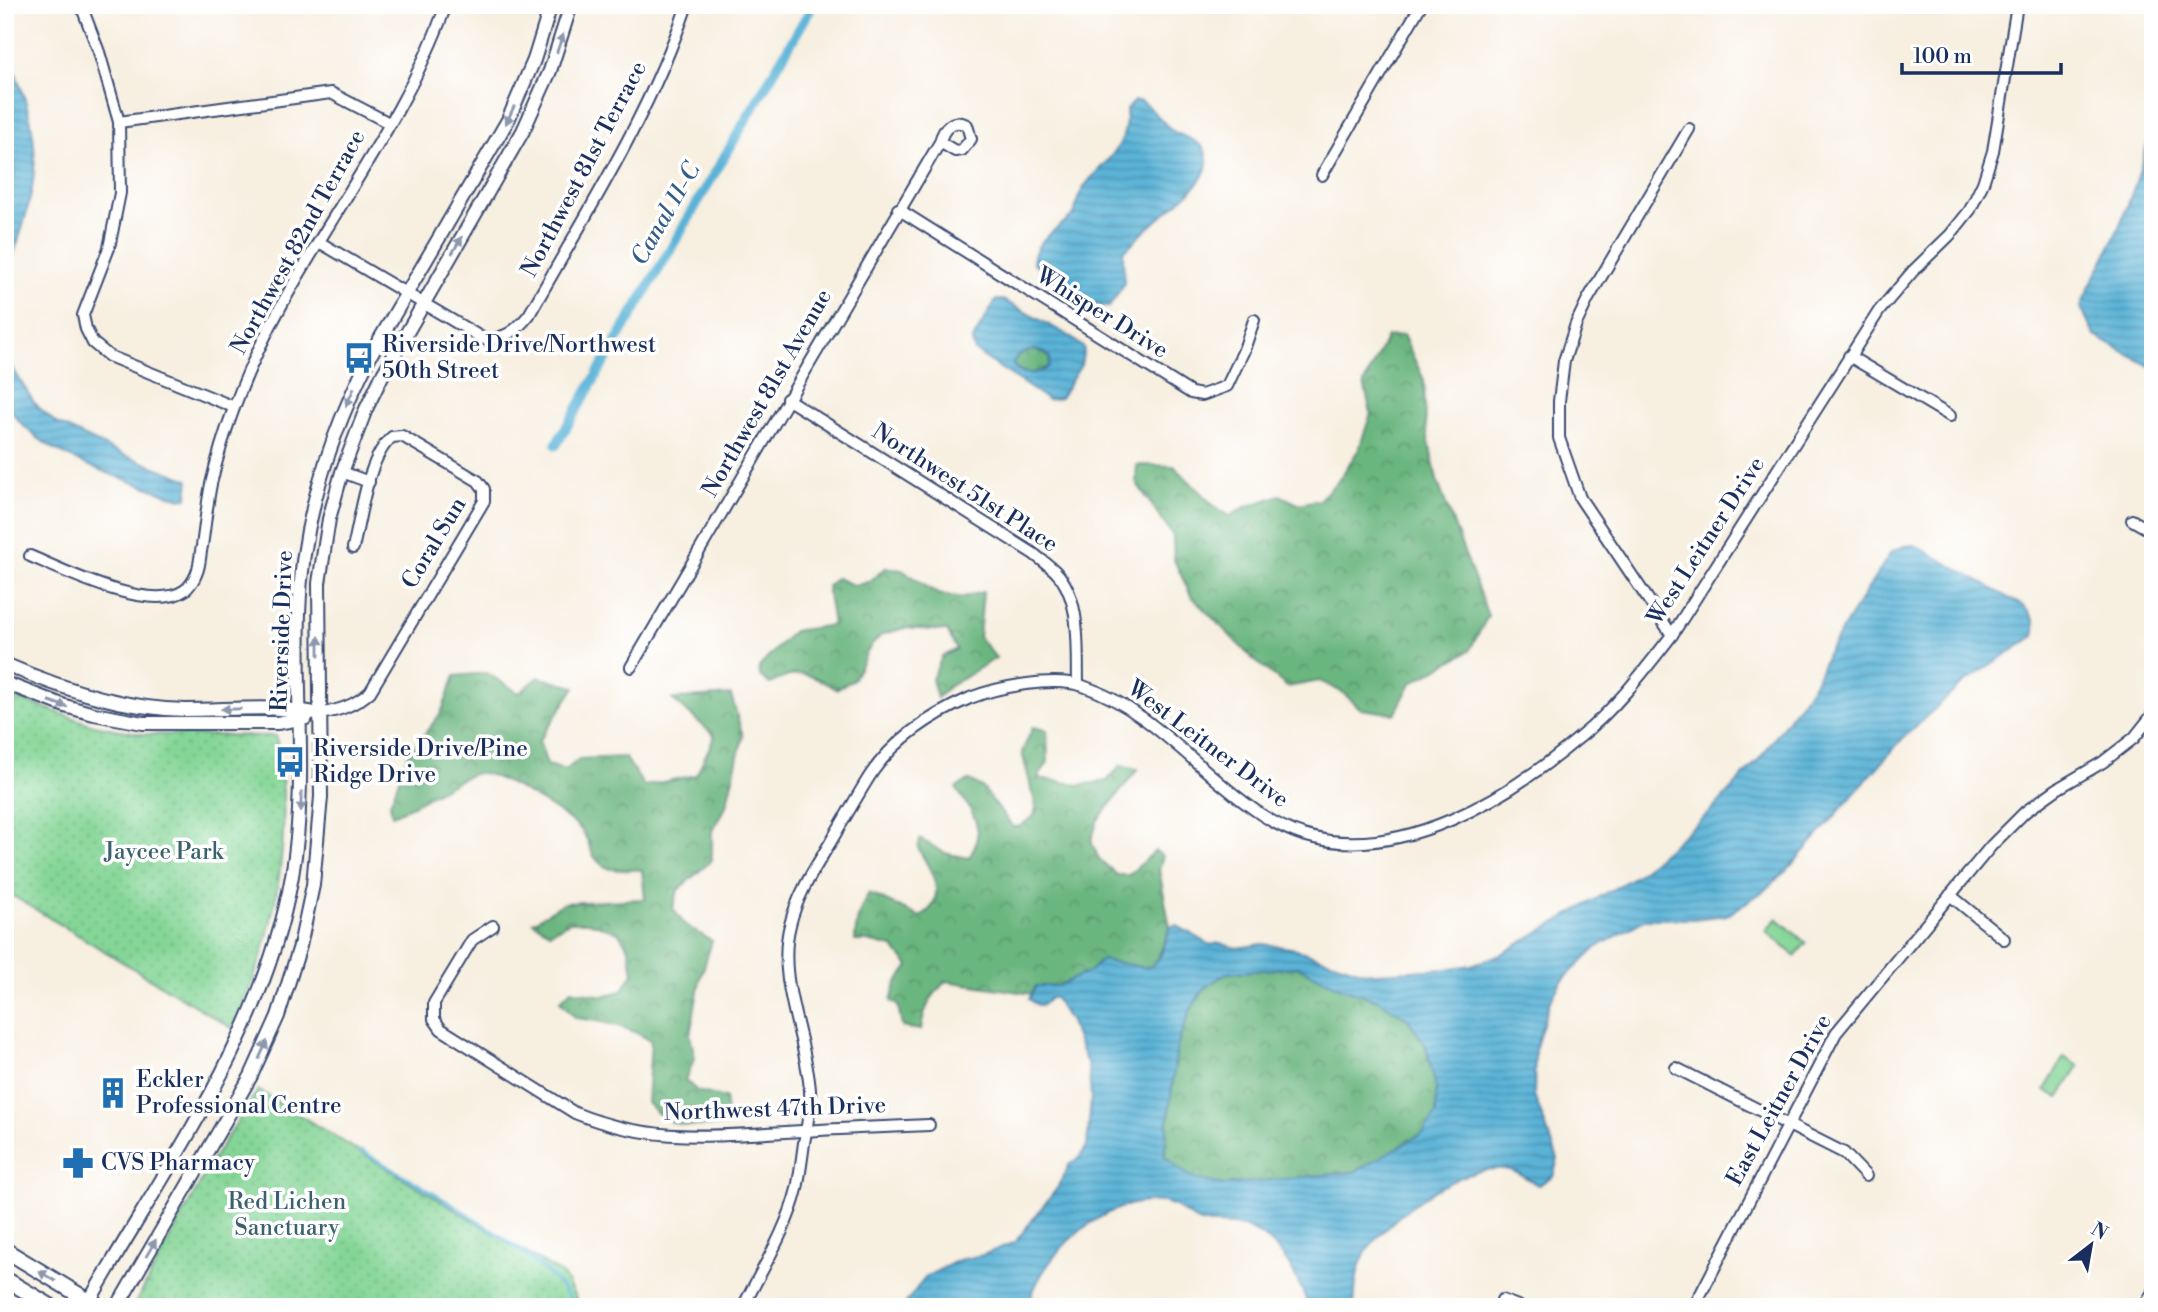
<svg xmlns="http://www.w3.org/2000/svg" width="2158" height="1312" font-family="'Libre Bodoni',serif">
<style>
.grass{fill:#84d596;stroke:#50827a;stroke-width:2}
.forest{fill:url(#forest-crowns);stroke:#43726e;stroke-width:2}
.park{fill:url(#park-dots);stroke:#50827a;stroke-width:2}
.water{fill:url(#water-rules);stroke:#3a719a;stroke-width:2;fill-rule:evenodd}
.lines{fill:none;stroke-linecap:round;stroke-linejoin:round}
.stream{stroke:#5ab3d7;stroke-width:3.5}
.canal{stroke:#5ab3d7;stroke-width:10}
.minor-casing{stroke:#3c4c72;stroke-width:14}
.tertiary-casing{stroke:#3c4c72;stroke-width:16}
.secondary-casing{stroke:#3c4c72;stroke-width:18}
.minor{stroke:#fff;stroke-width:10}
.tertiary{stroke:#fff;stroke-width:12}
.secondary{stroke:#fff;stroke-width:14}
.oneway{fill:#8d97ae}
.labels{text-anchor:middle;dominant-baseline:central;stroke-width:7;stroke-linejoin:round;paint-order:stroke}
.street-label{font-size:23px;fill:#1b2f5e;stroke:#fff}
.poi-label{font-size:23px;fill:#1b2f5e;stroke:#fff;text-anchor:start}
.park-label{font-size:23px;fill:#3a616f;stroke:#fff}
.water-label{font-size:24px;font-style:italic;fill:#315d88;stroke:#fff}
</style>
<defs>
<pattern id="forest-crowns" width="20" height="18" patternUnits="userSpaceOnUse" patternTransform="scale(1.75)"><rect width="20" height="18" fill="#6bb67f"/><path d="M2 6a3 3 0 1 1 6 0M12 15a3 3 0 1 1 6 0" fill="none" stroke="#57946b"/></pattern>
<pattern id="park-dots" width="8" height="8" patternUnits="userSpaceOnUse" patternTransform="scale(1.75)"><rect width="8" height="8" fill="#84d596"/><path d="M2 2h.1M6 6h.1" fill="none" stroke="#71b784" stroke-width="1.8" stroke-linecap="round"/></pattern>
<pattern id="water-rules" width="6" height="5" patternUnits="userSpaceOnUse" patternTransform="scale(1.75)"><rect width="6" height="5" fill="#5ab3d7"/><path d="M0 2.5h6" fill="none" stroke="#4a92b2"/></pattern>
</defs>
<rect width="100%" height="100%" fill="#fff"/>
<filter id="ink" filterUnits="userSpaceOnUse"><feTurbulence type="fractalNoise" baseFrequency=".0143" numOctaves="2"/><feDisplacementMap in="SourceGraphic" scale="14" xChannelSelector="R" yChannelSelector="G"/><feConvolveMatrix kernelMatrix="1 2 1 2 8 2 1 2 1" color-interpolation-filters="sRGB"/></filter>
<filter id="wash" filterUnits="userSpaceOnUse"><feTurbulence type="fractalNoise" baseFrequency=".00686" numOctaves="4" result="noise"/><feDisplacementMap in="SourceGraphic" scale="28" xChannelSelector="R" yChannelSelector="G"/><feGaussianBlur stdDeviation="1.57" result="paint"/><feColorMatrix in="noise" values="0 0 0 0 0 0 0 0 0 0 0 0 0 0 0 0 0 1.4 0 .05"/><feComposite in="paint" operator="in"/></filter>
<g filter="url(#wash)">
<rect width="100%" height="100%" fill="#f7efe0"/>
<g class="grass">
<polygon points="1777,918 1806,943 1795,956 1766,931"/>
<polygon points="2064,1057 2079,1066 2059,1098 2045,1090"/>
</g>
<g class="forest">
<polygon points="1403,335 1424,380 1426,427 1437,480 1488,616 1469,651 1411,683 1395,714 1361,709 1342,692 1320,681 1287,687 1253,659 1191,596 1174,560 1173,536 1136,482 1137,465 1174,466 1215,507 1230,516 1243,508 1280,495 1298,504 1319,500 1338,481 1359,449 1371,413 1364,383 1387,337"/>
<path d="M 1035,350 L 1045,353 L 1050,359 L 1049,366 C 1039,375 1023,376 1013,365 C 1015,354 1025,351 1035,350 Z"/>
<path d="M 885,568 L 902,570 L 938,594 L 960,598 L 983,592 L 979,637 L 996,658 L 947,688 L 937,698 L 932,679 L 942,657 L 957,649 L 947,631 L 904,628 L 881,635 L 870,647 L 853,680 L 836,689 C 808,672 799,669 770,684 L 760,676 L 759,667 L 793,631 L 833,625 L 827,586 L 837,578 L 855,586 L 870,581 Z"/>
<path d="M 487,673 L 519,693 L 539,677 L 575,687 L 539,741 L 547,765 L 566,770 L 579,759 L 625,757 L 644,786 L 696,775 L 715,736 L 672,699 L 731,695 L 743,736 L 726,806 L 712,831 L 712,860 L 678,890 L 673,908 L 685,925 L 712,941 L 700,980 L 690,1035 L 695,1058 L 685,1080 L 697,1091 L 725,1098 L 728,1125 C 693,1127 672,1131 647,1103 L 651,1041 C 628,1026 602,1021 576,1018 L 560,1001 L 571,990 L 603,996 L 622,991 L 633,973 L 629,949 L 618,932 L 588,922 L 569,922 L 550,932 L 533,922 L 564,903 L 645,899 L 642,870 C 631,869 613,872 604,866 C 589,857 591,843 582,831 C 572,817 495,772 479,773 C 462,774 415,807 392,815 L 390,803 L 408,755 L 441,713 L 455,676 Z"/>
<path d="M 1033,727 L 1047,730 L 1048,762 L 1038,778 L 1080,785 L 1107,781 L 1121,765 L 1138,769 L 1098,820 L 1091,841 L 1099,859 L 1117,875 L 1129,875 L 1155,851 L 1163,856 L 1159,870 L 1170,927 L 1158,959 L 1153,966 L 1147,968 L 1102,960 L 1090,971 L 1058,986 L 1036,986 L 1032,994 L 946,981 C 931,996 923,1009 921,1030 L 902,1027 L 898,1005 L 891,1001 L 896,984 L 909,966 L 893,947 L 867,941 L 855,941 C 856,922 859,909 869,893 L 920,917 C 924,914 931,909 933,905 C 943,886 927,864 918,848 L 920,839 L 945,853 L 969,858 C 987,827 973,814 956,788 L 969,780 L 982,787 L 1013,827 L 1020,826 L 1034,816 L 1036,807 L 1022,752 Z"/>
<polygon points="1299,967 1339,987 1378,1000 1408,1019 1426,1046 1436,1087 1436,1114 1423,1133 1354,1172 1224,1185 1195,1179 1177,1168 1164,1155 1177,1046 1190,1011 1204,988 1227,973"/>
</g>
<g class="park">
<path d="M 5,694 L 93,725 L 142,734 L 276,736 C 295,831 276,942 232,1028 L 5,891 Z"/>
<polygon points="258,1090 563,1275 581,1307 134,1306 214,1157"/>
</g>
<g class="water">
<path d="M 5,48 C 24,90 40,135 33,182 C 28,216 15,249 5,281 L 5,214 L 14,176 L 13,147 L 5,100 Z"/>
<path d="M 1134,101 L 1141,101 C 1153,109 1162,122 1173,131 C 1183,137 1200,140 1205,151 C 1217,177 1178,201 1163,215 C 1149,227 1136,239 1123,252 L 1124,284 L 1109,307 C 1082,306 1053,280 1033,262 C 1035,238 1059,229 1075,213 C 1078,169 1130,164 1126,110 Z"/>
<path d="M 2153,124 L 2153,368 L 2095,336 L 2081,308 C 2087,288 2100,269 2109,249 C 2128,209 2142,167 2153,124 Z"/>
<path d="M 996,300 L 1003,300 L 1068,335 L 1084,348 L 1081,365 L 1060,398 L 1048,400 L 975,351 L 972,341 ZM 1035,350 L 1045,353 L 1050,358 L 1049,366 C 1039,375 1022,377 1013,365 C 1015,354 1025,351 1035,350 Z"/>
<path d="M 5,356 L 35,404 L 56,423 L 119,453 L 189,480 L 187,498 L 180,499 C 126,478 36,458 7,404 C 2,395 5,367 5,356 Z"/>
<path d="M 1915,545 L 2023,606 C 2033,616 2038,622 2034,636 L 1961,685 L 1904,737 L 1791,866 L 1764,891 L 1727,915 L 1693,919 L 1646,919 L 1596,948 L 1562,981 L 1550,1001 L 1535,1050 L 1534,1095 L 1558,1159 L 1553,1177 L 1538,1185 C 1527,1179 1517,1170 1504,1169 C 1458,1165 1388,1217 1365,1254 C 1356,1269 1355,1290 1354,1307 L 1309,1307 C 1297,1276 1281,1241 1248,1228 C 1234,1222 1215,1226 1200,1222 C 1186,1217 1178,1204 1163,1202 C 1105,1196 1041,1253 1028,1307 L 903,1307 L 925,1277 L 959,1260 L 983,1255 L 1015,1242 L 1058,1187 L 1069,1165 L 1079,1158 L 1087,1146 L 1091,1097 L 1088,1066 L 1070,1022 L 1055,998 L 1050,998 L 1043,1005 L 1037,1005 L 1029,999 L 1036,986 L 1058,986 L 1090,971 L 1102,960 L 1147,968 C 1162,963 1166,940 1170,927 L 1176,925 L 1211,945 L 1220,943 L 1237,948 L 1262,944 L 1291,948 L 1361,971 L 1375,973 L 1446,969 L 1471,965 L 1498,956 L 1637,875 L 1711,811 L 1760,758 L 1814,684 L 1828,652 L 1891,552 L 1904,546 ZM 1299,967 L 1339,987 L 1378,1000 L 1408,1019 L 1426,1046 L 1436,1087 L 1436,1114 L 1423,1133 L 1354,1172 L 1224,1185 L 1195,1179 L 1177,1168 L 1164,1155 L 1177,1046 L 1190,1011 L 1204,988 L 1227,973 Z"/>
</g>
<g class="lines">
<path class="stream" d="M 361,1151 C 409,1179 557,1260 574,1307"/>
<polyline class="canal" points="556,445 813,5"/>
</g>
</g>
<g filter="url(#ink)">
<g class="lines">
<defs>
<g id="minor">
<polyline points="81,5 99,52 119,122 120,193 109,248 83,315 86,329 93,343 109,356 234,407"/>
<polyline points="119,122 331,93 389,123"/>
<polyline points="1322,175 1421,5"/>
<polyline points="898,209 1191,393 1202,395 1227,386 1244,350 1254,320"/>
<path d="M 319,242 L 484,339 C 505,339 516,331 529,315 C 586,214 649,116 687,5"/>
<polyline points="1849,356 1950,416"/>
<path d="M 787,399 L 1034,554 C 1041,560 1049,565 1055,571 C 1082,598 1077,649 1078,684"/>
<polyline points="342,472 369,482"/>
<polyline points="2132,520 2153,532"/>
<path d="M 30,556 C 65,571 151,614 185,590 C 190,586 195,578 197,572 C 200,565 200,555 202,546 C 205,526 207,504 211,484 C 217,458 225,432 234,408 C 286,264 395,149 446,5"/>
<polyline points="1672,635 1580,498 1559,438 1559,401 1564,361 1576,324 1588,299 1689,129"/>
<path d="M 631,667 L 940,142 C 943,128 953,118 967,125 L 971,139 L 962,150 L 955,151 L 940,142"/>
<path d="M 320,714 C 340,710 354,706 370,692 L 484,501 L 484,489 L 478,481 L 402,436 L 392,437 C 367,458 361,517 353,548"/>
<polyline points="1950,895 2004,939"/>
<path d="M 493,926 L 472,940 L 434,1003 L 434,1019 L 441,1029 L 575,1113 C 649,1143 709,1136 785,1132 C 833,1129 881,1127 929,1125"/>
<polyline points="1676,1068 1844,1153 1866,1176"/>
<polyline points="1502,1300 1520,1307"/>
<path d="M 743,1307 C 762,1269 787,1230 797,1189 C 800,1174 802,1158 804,1143 C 807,1127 811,1107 810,1090 C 806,1036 776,979 790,925 C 797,895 815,868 830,843 C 843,821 856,798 869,777 C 893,740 931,715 970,698 C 997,687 1054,676 1083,686 C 1137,704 1181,750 1225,787 C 1248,806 1274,826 1303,835 C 1400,865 1509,797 1580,737 C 1616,708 1644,671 1672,635 L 1879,311 L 1913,271 L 1950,235 L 1970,210 L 1983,183 L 1993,151 L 2017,5"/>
<polyline points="1694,1307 1836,1033 1991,846 2025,812 2057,789 2103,762 2134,738 2153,714"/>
<polyline points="2144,1307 2153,1292"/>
</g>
<g id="tertiary">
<path d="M 5,664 C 62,689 123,709 186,710 C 231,710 275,704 320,714"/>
<polyline points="5,683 65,706 94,714 143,723 277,723 306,718"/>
<path d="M 86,1307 C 164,1169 264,1036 292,876 C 307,789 296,701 299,613 C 301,522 329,437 370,356 L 508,120 L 534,60 L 551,5"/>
<polyline points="117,1307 251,1076 278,1016 300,946 313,885 321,797 319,583 329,519 342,472 366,409 382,376 523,131 550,71 571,5"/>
</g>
<g id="secondary">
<polyline points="5,1250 99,1307"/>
<polyline points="5,1279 52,1307"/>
</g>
</defs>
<use href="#minor" class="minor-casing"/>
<use href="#tertiary" class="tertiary-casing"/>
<use href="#secondary" class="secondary-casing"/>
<use href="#minor" class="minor"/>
<use href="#tertiary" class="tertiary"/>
<use href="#secondary" class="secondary"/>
</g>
<defs><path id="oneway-solid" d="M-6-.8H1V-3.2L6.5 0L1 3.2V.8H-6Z" transform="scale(1.75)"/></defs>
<g class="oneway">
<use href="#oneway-solid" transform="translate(560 43) rotate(-71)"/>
<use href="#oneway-solid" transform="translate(510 115) rotate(115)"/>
<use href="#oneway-solid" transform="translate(457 245) rotate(-60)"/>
<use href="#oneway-solid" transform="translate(350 397) rotate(114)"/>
<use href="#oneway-solid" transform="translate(319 646) rotate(-90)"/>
<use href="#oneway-solid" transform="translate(58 704) rotate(19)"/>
<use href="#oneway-solid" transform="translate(231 709) rotate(179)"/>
<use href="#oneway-solid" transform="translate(301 802) rotate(92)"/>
<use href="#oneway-solid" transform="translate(263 1050) rotate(-66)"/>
<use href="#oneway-solid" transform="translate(151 1248) rotate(-60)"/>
<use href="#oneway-solid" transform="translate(47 1276) rotate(-149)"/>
</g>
</g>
<defs>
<symbol id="bus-bare" viewBox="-9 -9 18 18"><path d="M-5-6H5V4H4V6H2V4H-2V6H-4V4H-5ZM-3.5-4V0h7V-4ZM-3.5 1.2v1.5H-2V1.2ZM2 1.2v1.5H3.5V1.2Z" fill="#1f6fb2" stroke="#fff" stroke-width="2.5" paint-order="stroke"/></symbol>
<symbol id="building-bare" viewBox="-9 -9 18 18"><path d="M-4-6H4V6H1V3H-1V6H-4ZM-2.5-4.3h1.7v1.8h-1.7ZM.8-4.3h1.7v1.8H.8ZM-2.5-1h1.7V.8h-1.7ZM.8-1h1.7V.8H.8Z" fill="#1f6fb2" stroke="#fff" stroke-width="2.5" paint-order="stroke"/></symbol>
<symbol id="pharmacy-bare" viewBox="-9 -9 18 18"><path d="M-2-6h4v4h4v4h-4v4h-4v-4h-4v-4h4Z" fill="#1f6fb2" stroke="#fff" stroke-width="2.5" paint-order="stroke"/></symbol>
</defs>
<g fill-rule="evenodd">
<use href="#bus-bare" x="337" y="336" width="44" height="44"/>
<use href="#bus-bare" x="268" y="740" width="44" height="44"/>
<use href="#building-bare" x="91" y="1071" width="44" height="44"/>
<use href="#pharmacy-bare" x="56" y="1141" width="44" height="44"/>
</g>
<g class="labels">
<g class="street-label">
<text transform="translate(584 169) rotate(-62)">Northwest 81st Terrace</text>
<text transform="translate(298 242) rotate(-61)">Northwest 82nd Terrace</text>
<text transform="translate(1102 313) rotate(32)">Whisper Drive</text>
<text transform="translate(767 393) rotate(-60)">Northwest 81st Avenue</text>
<text transform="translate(965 488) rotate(33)">Northwest 51st Place</text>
<text transform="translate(1706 541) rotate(-57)">West Leitner Drive</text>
<text transform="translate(434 543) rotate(-59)">Coral Sun</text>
<text transform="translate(282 631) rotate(-88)">Riverside Drive</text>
<text transform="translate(1208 744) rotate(37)">West Leitner Drive</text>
<text transform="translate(1779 1100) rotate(-61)">East Leitner Drive</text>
<text transform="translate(775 1109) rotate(-2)">Northwest 47th Drive</text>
</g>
<g class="poi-label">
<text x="382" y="345">Riverside Drive/Northwest<tspan x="382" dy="26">50th Street</tspan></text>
<text x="313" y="749">Riverside Drive/Pine<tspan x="313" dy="26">Ridge Drive</tspan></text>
<text x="136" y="1080">Eckler<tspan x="136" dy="26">Professional Centre</tspan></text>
<text x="101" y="1163">CVS Pharmacy</text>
</g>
<g class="park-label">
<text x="164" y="852">Jaycee Park</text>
<text x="287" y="1202">Red Lichen<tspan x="287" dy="26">Sanctuary</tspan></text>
</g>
<g class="water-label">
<text transform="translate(666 214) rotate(-60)">Canal 11-C</text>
</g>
</g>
<rect width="2158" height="1312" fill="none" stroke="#fff" stroke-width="28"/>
<g transform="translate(2091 1245) rotate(31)" stroke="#ffffff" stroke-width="5" paint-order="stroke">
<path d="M0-5L12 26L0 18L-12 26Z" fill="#1b2f5e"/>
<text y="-10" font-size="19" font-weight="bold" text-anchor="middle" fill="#1b2f5e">N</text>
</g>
<path d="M1902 63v10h159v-10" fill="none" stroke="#1b2f5e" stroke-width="3.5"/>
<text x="1913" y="63" font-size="21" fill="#1b2f5e" stroke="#ffffff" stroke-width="5" paint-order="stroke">100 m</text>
</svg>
